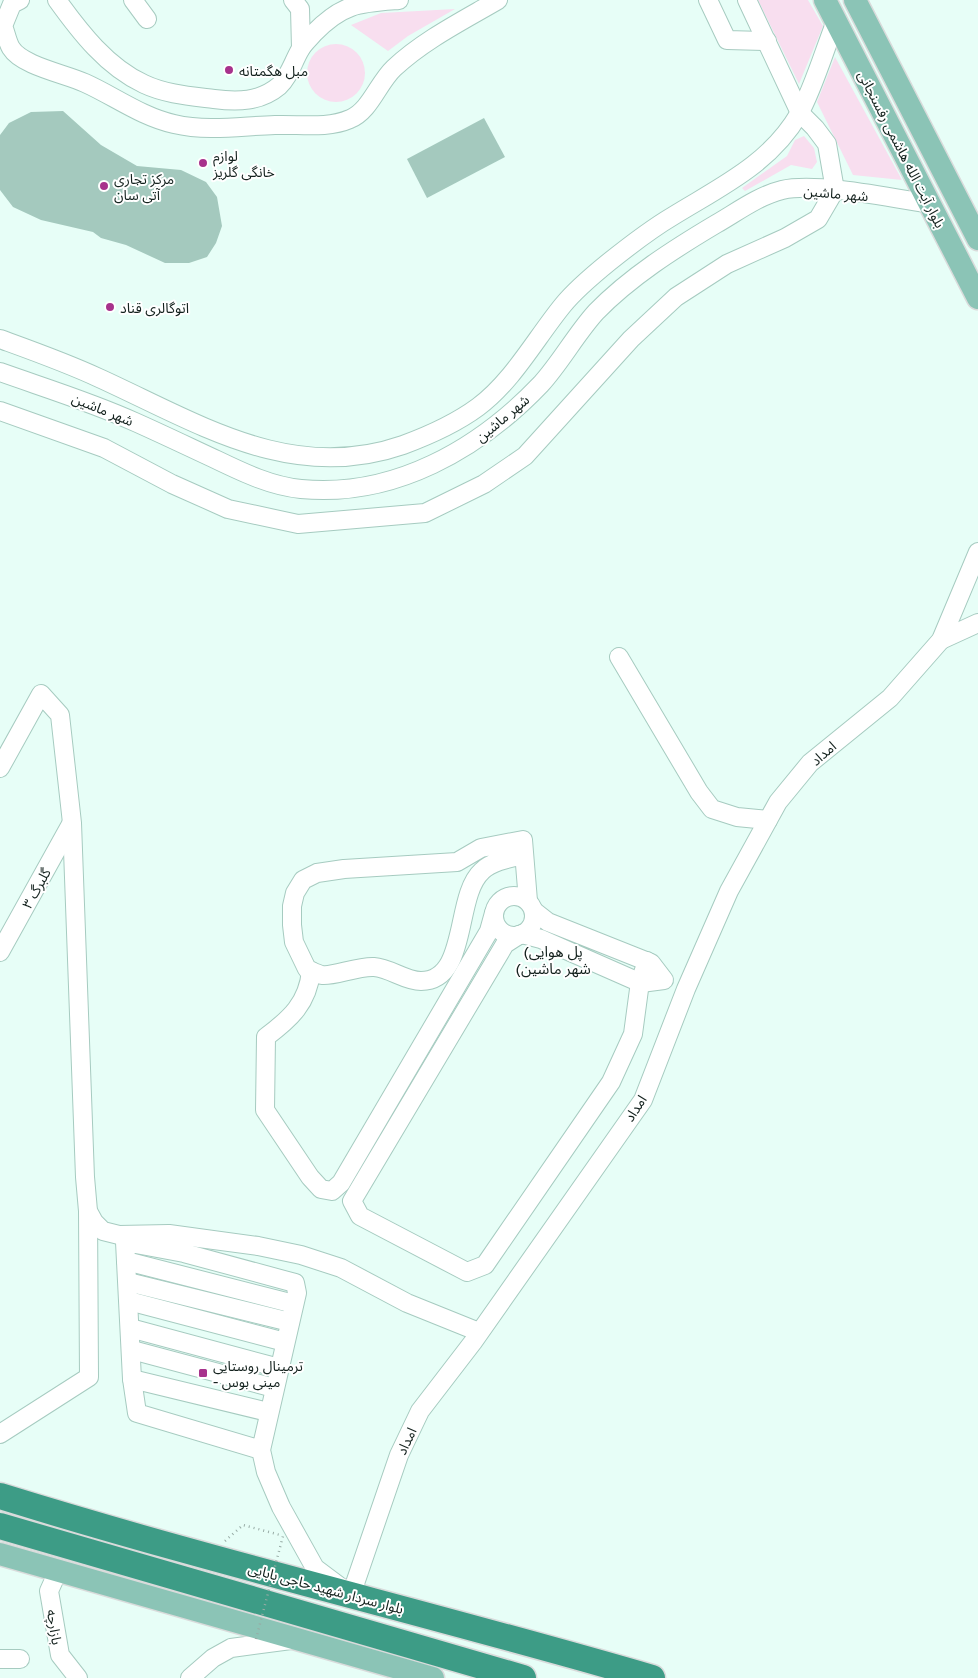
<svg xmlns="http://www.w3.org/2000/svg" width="978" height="1678" font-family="'Golos Text','Noto Sans Arabic',sans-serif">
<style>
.grass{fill:#f8deef}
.building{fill:#a4c9be}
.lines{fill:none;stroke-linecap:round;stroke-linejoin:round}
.minor-casing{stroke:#a6cbc0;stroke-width:20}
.major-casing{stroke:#d9dbdb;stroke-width:25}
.highway-casing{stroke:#d9dbdb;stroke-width:29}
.path{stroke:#97aba5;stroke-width:2.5;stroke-dasharray:1 4;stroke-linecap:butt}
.minor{stroke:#fff;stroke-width:18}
.major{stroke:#8bc4b6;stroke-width:22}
.highway{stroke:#3d9c86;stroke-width:26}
.path-bridge{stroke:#97aba5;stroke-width:2.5;stroke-dasharray:1 4;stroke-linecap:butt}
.poi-dot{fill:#a7328c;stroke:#fff;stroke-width:2}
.labels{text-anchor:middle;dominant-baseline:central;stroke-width:4;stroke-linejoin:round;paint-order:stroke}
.poi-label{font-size:14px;fill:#13211d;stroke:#fff;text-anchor:start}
.street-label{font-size:14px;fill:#13211d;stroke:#fff}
.neighbourhood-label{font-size:15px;fill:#13211d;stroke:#fff}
</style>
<rect width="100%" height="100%" fill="#e7fef7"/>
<g class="grass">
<polygon points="758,0 808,0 823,26 799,84"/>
<polygon points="455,9 408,36 388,51 351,25 381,13"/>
<circle cx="336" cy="73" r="29"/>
<polygon points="835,57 902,180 853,175 817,102"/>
<polygon points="804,136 814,148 817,162 812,169 791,165 745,191 742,188 787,156 795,140"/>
</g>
<g class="building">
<polygon points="63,111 101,145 137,166 181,170 206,182 217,197 222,226 216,243 207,257 189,263 165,263 126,245 101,238 93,232 41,220 13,207 0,190 0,135 9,123 31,112"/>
<polygon points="484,118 505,157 427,198 407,159"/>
</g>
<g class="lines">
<defs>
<g id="minor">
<path d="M 20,0 L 12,4 L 3,26 C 6,33 7,41 11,48 C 22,66 66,74 85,83 C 114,96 142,117 174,124 C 208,132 241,126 275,125 C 300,124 327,129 350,119 C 370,111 378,83 394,68 C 424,40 462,21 498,0"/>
<path d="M 57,0 C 80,32 107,67 144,84 C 165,94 190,96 214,99 C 237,102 260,102 279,86 C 289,77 293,62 300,50 C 303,44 310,38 314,33 C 343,3 360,3 399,0"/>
<polyline points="133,0 147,19"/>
<polyline points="293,0 300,9 301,48"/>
<polyline points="708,0 727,40 767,41"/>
<path d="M 0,339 C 33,351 67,363 99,378 C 198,423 291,484 403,445 C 430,435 455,424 478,407 C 513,381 536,338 563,305 C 576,289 593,275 609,262 C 629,246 651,229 673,216 C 720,187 770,164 799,114 C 814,87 824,51 836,21"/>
<path d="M 0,372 C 45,388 91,402 135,422 C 162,434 189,447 217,460 C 244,473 271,486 301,489 C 394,498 479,449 541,384 C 561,362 576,334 596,312 C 630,277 674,249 716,224 C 737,212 758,196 782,190 C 817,182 892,198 930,204"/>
<polyline points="0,411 104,448 172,484 228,509 298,524 425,513 484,484 525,456 631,339 676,297 727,264 785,238 818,219 835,190 827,144 815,128 800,113 747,0"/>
<polyline points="941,640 978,623"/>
<polyline points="619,657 699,792 712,809 737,817 768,820"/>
<polyline points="0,768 41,694 60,715 72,823 85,1177 88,1211 94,1222 103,1231 119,1235 169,1234 258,1246 301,1255 341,1268 407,1303 479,1332"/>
<path d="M 524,855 C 511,858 492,861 482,871 C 454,896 469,981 421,981 C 405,981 390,968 374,967 C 358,966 332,977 322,975 C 317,974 312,971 307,969 L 294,942 L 292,925 L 292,906 L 295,893 L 303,880 L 317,873 L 344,869 L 457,862 L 481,848 L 523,840 L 528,901"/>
<circle cx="514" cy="916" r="20"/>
<polyline points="522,934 541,939 641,983 664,980 651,963 548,922 534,911"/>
<polyline points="519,935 505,944 352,1201 360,1216 467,1272 485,1265 611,1082 633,1034 640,982 647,961"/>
<polyline points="0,952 71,824"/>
<path d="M 311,971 C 308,1003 290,1019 266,1037 L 265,1110 L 310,1177 L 321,1189 L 332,1191 L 341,1183 L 489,931 L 494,913"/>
<polyline points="126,1261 294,1304"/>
<polyline points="128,1282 290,1322"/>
<polyline points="129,1301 285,1342"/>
<polyline points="130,1328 279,1368"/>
<polyline points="132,1350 274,1388"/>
<polyline points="132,1379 268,1412"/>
<polyline points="0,1434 89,1377 88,1211"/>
<polyline points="261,1450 137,1413 132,1379 125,1242 184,1253 295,1283 297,1293 261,1450 266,1472 281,1507 315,1568 351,1595 399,1455 420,1411 473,1342 643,1100 686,989 729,891 778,802 810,763 890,698 941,640 978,552"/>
<polyline points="58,1571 49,1591 60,1655 78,1678"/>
<polyline points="0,1659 20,1659"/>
<polyline points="190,1678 213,1658 231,1648 291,1640"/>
</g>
<g id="major">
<polyline points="825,0 978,298"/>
<polyline points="855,0 978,239"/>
<polyline points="0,1554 433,1678"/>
</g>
<g id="highway">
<path d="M 0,1496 C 216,1563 436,1615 652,1678"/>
<polyline points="0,1526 523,1678"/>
</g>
</defs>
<use href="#minor" class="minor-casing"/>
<use href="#major" class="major-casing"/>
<use href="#highway" class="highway-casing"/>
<polyline class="path" points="225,1541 243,1525 280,1535"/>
<use href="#minor" class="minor"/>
<use href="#major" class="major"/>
<use href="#highway" class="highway"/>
<polyline class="path-bridge" points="256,1639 283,1536"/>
</g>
<g class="poi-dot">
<circle cx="229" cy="70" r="5"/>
<circle cx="203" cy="163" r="5"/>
<circle cx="104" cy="186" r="5"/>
<circle cx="110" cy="307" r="5"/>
<rect x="198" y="1368" width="10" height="10" rx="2.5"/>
</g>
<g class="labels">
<g class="poi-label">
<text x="239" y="70">مبل هگمتانه</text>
<text x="213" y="155">لوازم<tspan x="213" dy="16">خانگی گلریز</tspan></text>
<text x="114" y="178">مرکز تجاری<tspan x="114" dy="16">آتی سان</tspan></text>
<text x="120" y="307">اتوگالری قناد</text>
<text x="213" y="1365">ترمینال روستایی<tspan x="213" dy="16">- مینی بوس</tspan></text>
</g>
<g class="street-label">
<text transform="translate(902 149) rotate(63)">بلوار آیت الله هاشمی رفسنجانی</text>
<text transform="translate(836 193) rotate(5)">شهر ماشین</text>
<text transform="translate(103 409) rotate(22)">شهر ماشین</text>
<text transform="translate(502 418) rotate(-40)">شهر ماشین</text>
<text transform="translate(823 753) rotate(-41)">امداد</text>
<text transform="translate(36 888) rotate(-61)">گلبرگ ۳</text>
<text transform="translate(635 1108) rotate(-57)">امداد</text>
<text transform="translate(406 1441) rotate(-65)">امداد</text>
<text transform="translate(326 1588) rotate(15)">بلوار سردار شهید حاجی بابایی</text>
<text transform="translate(55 1627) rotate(81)">بازارچه</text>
</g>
<g class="neighbourhood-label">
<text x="553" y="951">(پل هوایی<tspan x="553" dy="17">(شهر ماشین</tspan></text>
</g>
</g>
</svg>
